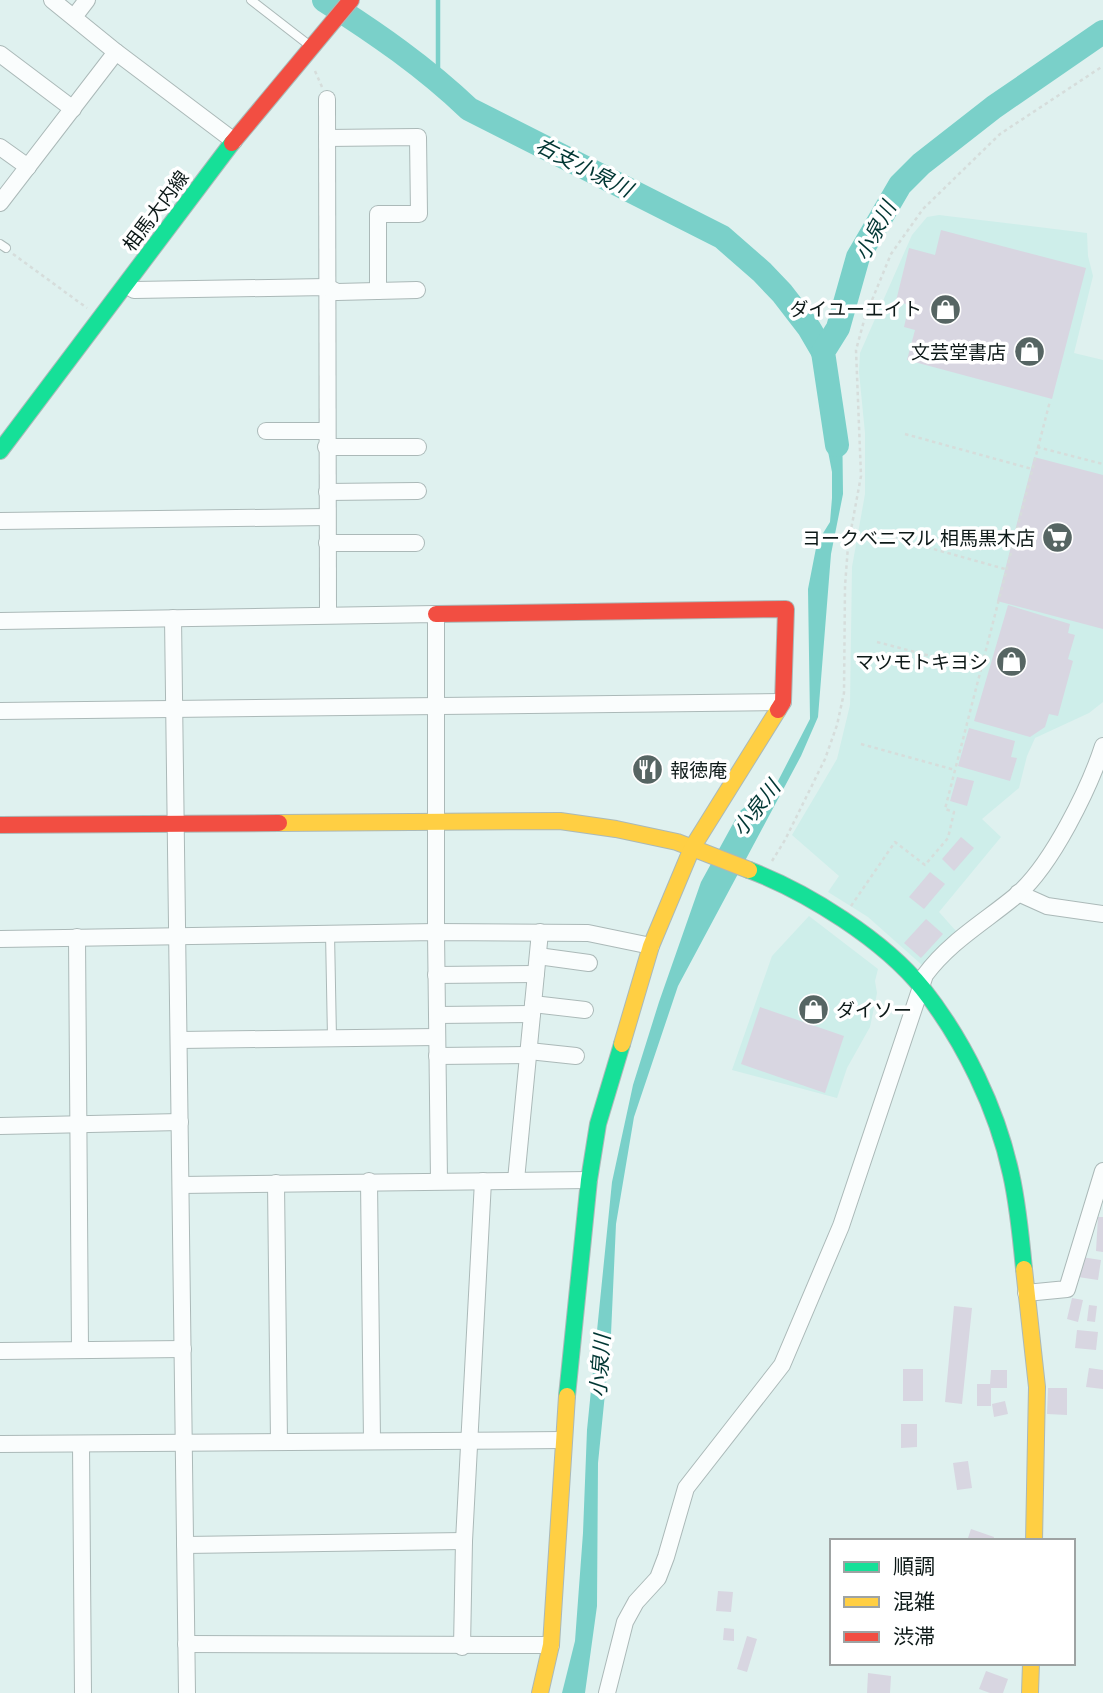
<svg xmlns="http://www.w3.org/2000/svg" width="1103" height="1693" font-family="'Space Grotesk','Noto Sans JP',sans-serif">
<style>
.built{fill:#ceeeea}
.water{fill:#7ad0c9}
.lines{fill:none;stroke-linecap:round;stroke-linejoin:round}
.stream{stroke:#7ad0c9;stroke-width:4.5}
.river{stroke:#7ad0c9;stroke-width:24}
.building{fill:#d8d6e1}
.lane-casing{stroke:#abb9b8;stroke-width:10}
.street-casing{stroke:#abb9b8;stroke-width:18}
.fast-casing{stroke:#abb9b8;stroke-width:18}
.slow-casing{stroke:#abb9b8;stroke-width:18}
.jam-casing{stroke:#abb9b8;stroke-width:18}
.path{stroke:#d6dddb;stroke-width:2.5;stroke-dasharray:3.5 3.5;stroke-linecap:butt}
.lane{stroke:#fafdfd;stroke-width:8}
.street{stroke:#fafdfd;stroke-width:16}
.fast{stroke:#16e098;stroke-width:16}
.slow{stroke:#ffcf43;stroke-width:16}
.jam{stroke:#f24e42;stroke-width:16}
.labels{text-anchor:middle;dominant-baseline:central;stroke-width:7;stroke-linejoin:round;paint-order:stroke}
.street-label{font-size:19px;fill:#0d1918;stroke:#fff}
.poi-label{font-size:19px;fill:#0d1918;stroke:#fff;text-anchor:end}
.water-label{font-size:21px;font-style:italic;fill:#003633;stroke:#fff}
</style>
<rect width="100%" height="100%" fill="#dff1ef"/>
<g class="built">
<polygon points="939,215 1087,233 1088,256 1093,276 1074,353 1103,360 1103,702 1089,713 1035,738 1027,756 1019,788 982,819 1001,837 939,912 956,931 922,965 868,917 828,892 839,876 792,835 837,759 850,705 852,567 865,494 865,433 859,372 860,353 912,235 927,217"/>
<polygon points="809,916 878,969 875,981 877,993 870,1027 847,1068 837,1098 732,1070 772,956"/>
</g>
<polygon class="water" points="820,410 842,413 843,494 831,554 818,717 801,756 678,986 634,1117 616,1224 611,1334 598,1463 597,1606 585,1693 562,1693 575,1641 583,1533 587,1430 612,1182 633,1085 659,1002 701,882 740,811 778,781 810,719 808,589 817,543 830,522 832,498 832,472"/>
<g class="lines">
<polyline class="stream" points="438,79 438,0"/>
<g class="river">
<path d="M 324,0 C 376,33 425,67 469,109 L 722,237 L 762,272 L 782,293 L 809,328 L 823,352"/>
<polyline points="837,445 823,352 838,328 858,257 900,185 921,164 994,107 1103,32"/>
</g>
</g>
<g class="building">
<polygon points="941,230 1086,268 1052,399 907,360 915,330 904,327 909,305 896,301 909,248 935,255"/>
<polygon points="1034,457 1103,475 1103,629 997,601"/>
<polygon points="1008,605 1070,624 1068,633 1075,635 1068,659 1073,661 1058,716 1049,714 1045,727 1030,737 974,721"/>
<polygon points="969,728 1015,741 1011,757 1017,758 1010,781 958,766"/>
<polygon points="957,777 974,781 967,806 950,801"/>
<polygon points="961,837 974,848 954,871 942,859"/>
<polygon points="930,872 945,884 924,909 909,897"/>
<polygon points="926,919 943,934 921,958 904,943"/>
<polygon points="760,1007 844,1036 825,1093 741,1064"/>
<polygon points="1098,1217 1103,1217 1103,1252 1096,1251"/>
<polygon points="1081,1257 1101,1260 1098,1280 1078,1277"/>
<polygon points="1072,1298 1083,1300 1078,1322 1067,1319"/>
<polygon points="1089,1305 1097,1306 1095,1322 1087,1321"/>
<polygon points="954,1306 972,1308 962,1404 945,1402"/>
<polygon points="1077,1330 1098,1332 1096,1350 1075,1348"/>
<polygon points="1089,1368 1103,1370 1103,1389 1086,1387"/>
<rect x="903" y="1369" width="20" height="32"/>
<polygon points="991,1370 1007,1370 1007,1388 991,1388 991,1406 977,1406 977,1384 990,1384"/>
<polygon points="1048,1388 1067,1388 1067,1415 1047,1414"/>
<polygon points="1005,1401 1008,1414 994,1417 992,1404"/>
<polygon points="901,1424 917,1424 917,1447 901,1448"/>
<polygon points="968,1461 972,1488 957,1490 953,1463"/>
<polygon points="971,1529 994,1537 993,1541 967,1541"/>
<polygon points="718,1591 733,1592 731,1612 716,1611"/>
<polygon points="724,1628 734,1629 734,1641 723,1640"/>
<polygon points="747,1636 757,1639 747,1672 737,1669"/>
<polygon points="986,1671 1008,1679 1003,1693 990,1693 979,1689"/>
<polygon points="868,1673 891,1676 890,1693 867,1693"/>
</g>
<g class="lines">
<defs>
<g id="lane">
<polyline points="251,0 309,45"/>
<polyline points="0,244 6,248"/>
<polyline points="330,933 332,1038"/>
</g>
<g id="street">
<polyline points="52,0 116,52 234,141"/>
<polyline points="74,17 87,0"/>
<polyline points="0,54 73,109"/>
<polyline points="327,99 328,614"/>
<polyline points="327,138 418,137 419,214 378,214 378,291"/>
<polyline points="0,147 28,167"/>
<polyline points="0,203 116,52"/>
<polyline points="127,285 134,290 327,287 337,292 417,290"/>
<polyline points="266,431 326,431"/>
<polyline points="326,447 418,447"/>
<polyline points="327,492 418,491"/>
<polyline points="0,521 327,517"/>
<polyline points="327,543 416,543"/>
<polyline points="173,618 187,1693"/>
<polyline points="0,621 436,614 436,932 439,1181"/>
<polyline points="0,711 783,702"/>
<polyline points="1018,893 1047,906 1103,914"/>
<polyline points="77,937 80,1350"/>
<polyline points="0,939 436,932 588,933 651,946"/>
<polyline points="538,956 589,963"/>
<polyline points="436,975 536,974"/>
<polyline points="533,1004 585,1010"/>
<polyline points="437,1015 532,1014"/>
<polyline points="179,1040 437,1037"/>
<polyline points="529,1051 576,1056"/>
<polyline points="437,1056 528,1055"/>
<polyline points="0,1126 180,1122"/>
<polyline points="516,1180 540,932"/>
<polyline points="369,1181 372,1441"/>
<polyline points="276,1183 279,1442"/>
<polyline points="181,1185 589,1180"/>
<polyline points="1026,1293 1067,1289 1103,1171"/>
<polyline points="0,1351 183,1349"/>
<polyline points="0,1444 563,1440"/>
<polyline points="81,1444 83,1693"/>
<polyline points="185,1545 464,1541"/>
<polyline points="186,1644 551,1645"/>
<polyline points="462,1647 464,1541 483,1181"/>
<path d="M 607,1693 L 625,1622 L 636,1602 L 658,1578 L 666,1557 L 686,1488 L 782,1365 L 841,1226 L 925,975 C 950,941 986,921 1018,894 C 1052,864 1089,789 1103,746"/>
</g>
<g id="fast">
<polyline points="0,451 232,143"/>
<path d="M 749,870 C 807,892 884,940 923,989 C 964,1041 997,1109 1011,1174 C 1018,1205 1021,1237 1024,1269"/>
<polyline points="567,1396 589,1180 598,1124 622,1044"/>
</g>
<g id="slow">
<polyline points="279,823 560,821 616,829 677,842 749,870"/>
<polyline points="622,1044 651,946 692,848 778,710"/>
<polyline points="1024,1269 1037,1387 1034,1541"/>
<polyline points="540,1693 551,1645 567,1396"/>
<polyline points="1030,1693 1031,1663"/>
</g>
<g id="jam">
<polyline points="232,143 351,0"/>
<polyline points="436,614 786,609 783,702 778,710"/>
<polyline points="0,825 279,823"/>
</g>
</defs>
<use href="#lane" class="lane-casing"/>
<use href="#street" class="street-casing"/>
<use href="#fast" class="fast-casing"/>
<use href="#slow" class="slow-casing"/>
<use href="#jam" class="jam-casing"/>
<g class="path">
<polyline points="315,71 322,87"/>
<polyline points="13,254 87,308"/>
<polyline points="905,434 1032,469"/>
<polyline points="1037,447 1103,464"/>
<polyline points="880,534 1005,569"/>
<polyline points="877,642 980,669"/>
<polyline points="861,744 955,770"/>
<polyline points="772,861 785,840 825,759 837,725 844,693 845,586 848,546 861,476 856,350 865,317 891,254 923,209 1000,134 1103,66"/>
<polyline points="851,906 895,842 925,865 948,838 954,812 945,809 1050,401"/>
</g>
<use href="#lane" class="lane"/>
<use href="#street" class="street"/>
<use href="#fast" class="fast"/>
<use href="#slow" class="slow"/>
<use href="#jam" class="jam"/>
</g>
<defs>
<symbol id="shop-disc" viewBox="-11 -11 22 22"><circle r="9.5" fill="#566563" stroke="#fff"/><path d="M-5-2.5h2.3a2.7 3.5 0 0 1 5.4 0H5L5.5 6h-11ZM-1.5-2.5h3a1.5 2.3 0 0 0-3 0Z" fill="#fff"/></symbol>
<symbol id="supermarket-disc" viewBox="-11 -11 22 22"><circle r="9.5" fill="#566563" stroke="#fff"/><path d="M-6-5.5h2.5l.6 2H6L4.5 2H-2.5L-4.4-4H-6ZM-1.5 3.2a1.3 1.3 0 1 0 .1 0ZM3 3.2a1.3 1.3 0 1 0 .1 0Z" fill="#fff"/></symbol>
<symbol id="restaurant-disc" viewBox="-11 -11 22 22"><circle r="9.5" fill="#566563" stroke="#fff"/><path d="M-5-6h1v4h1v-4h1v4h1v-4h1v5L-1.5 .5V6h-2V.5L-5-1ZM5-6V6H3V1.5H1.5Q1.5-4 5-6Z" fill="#fff"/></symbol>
</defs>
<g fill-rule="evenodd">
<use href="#shop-disc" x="928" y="292" width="35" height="35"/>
<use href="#shop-disc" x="1012" y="334" width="35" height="35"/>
<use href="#supermarket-disc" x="1040" y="520" width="35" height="35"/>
<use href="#shop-disc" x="994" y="644" width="35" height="35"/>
<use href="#restaurant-disc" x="630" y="752" width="35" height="35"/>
<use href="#shop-disc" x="796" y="992" width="35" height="35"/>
</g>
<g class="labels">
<g class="street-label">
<text transform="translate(156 211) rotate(-53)">相馬大内線</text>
</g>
<g class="poi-label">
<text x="922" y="309">ダイユーエイト</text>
<text x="1006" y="352">文芸堂書店</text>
<text x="1035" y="538">ヨークベニマル 相馬黒木店</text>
<text x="988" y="662">マツモトキヨシ</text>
<text x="670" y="770" text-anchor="start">報徳庵</text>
<text x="836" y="1010" text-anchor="start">ダイソー</text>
</g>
<g class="water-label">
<text transform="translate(584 167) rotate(27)">右支小泉川</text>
<text transform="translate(875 231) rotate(-62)">小泉川</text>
<text transform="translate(756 808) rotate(-52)">小泉川</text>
<text transform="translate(600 1366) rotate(-86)">小泉川</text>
</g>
</g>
<rect x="830" y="1539" width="245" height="126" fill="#ffffff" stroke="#9ea3a3" stroke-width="2"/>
<rect x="844" y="1562" width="35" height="10" fill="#16e098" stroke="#9ea3a3" stroke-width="2"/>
<text x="893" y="1574" font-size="21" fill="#0d1918">順調</text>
<rect x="844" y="1597" width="35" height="10" fill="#ffcf43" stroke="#9ea3a3" stroke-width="2"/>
<text x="893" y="1609" font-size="21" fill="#0d1918">混雑</text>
<rect x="844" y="1632" width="35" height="10" fill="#f24e42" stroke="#9ea3a3" stroke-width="2"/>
<text x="893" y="1644" font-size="21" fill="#0d1918">渋滞</text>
</svg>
